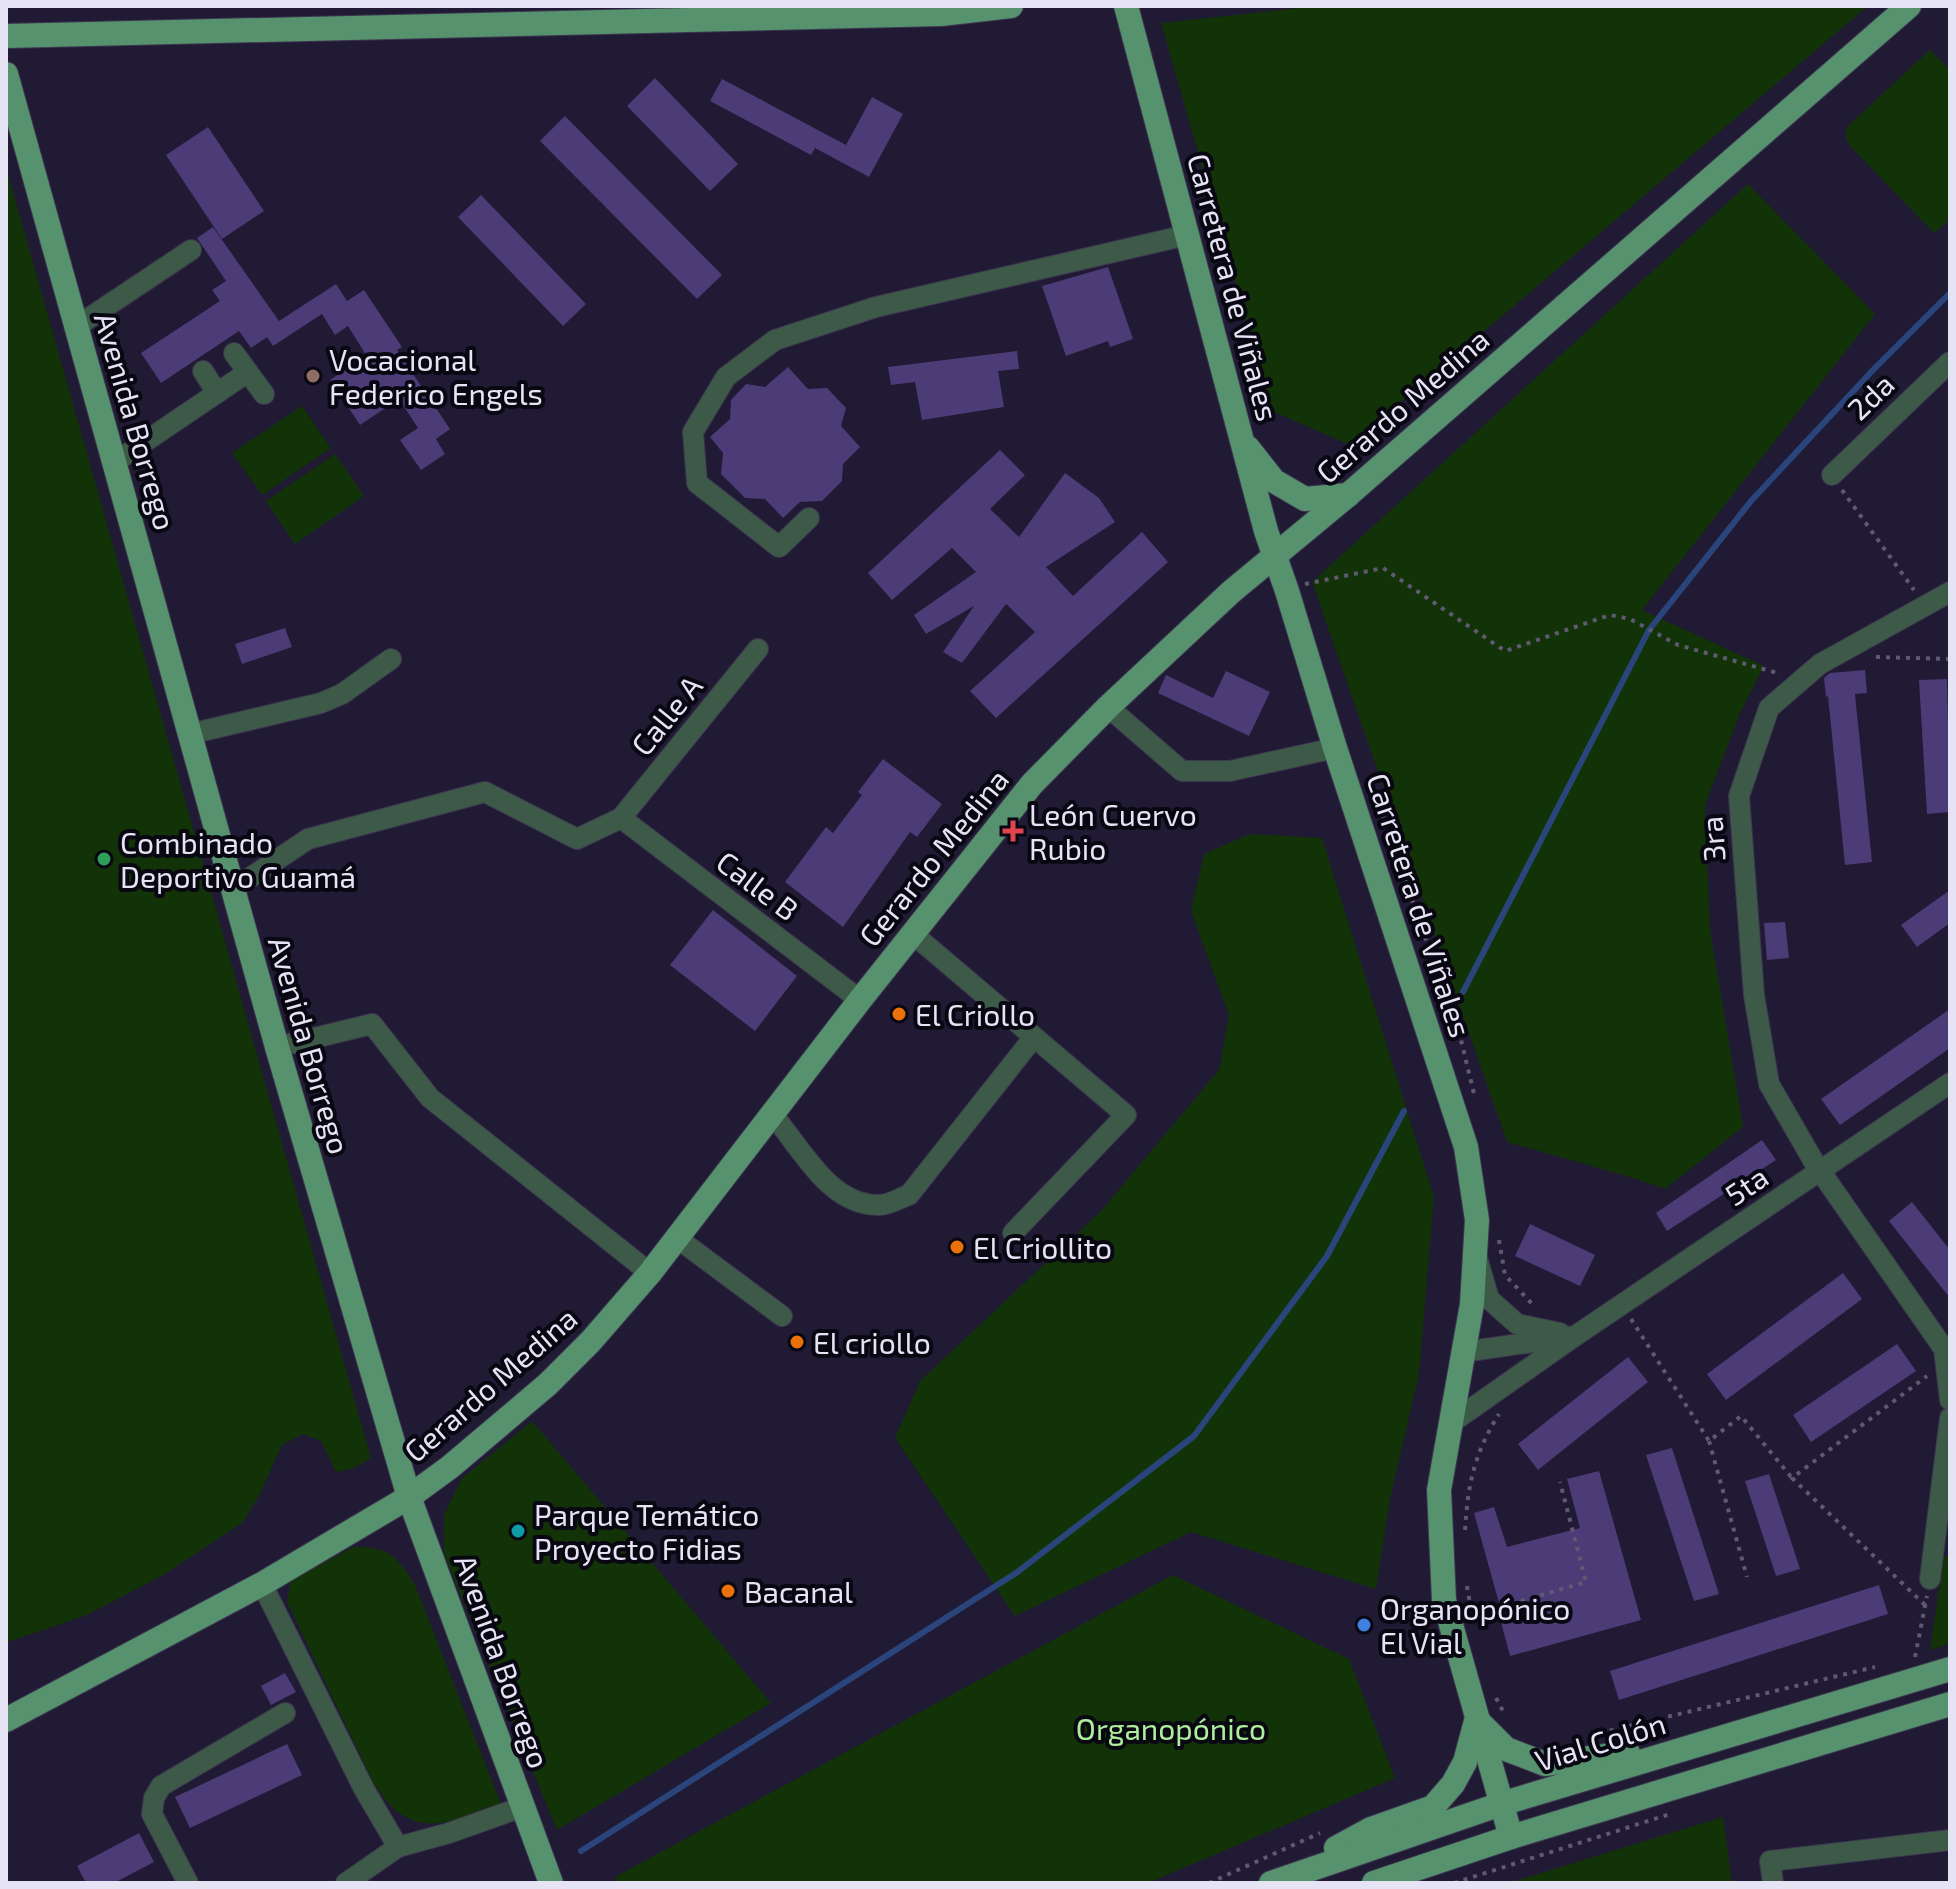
<svg xmlns="http://www.w3.org/2000/svg" width="1956" height="1889" font-family="'Exo 2',sans-serif">
<style>
.green{fill:#123307}
.lines{fill:none;stroke-linecap:round;stroke-linejoin:round}
.stream{stroke:#2a457c;stroke-width:6}
.building{fill:#4b3b77}
.minor-casing{stroke:#3c364f;stroke-width:22}
.major-casing{stroke:#3c364f;stroke-width:26}
.path{stroke:#5f5a71;stroke-width:4;stroke-dasharray:4 6;stroke-linecap:butt}
.minor{stroke:#3d5947;stroke-width:20}
.major{stroke:#57926e;stroke-width:24}
.education-dot{fill:#8d6e63;stroke:#090712;stroke-width:3}
.health-dot{fill:#e0444e;stroke:#090712;stroke-width:3}
.leisure-dot{fill:#2e9e5b;stroke:#090712;stroke-width:3}
.food-dot{fill:#e8710a;stroke:#090712;stroke-width:3}
.culture-dot{fill:#0f9aa8;stroke:#090712;stroke-width:3}
.shop-dot{fill:#3f7fe0;stroke:#090712;stroke-width:3}
.labels{text-anchor:middle;dominant-baseline:central;stroke-width:8;stroke-linejoin:round;paint-order:stroke}
.street-label{font-size:30px;fill:#e6e3f5;stroke:#090712}
.poi-label{font-size:30px;fill:#e6e3f5;stroke:#090712;text-anchor:start}
.park-label{font-size:30px;fill:#adee9b;stroke:#090712}
</style>
<rect width="100%" height="100%" fill="#201a34"/>
<g class="green">
<polygon points="1318,6 1868,6 1350,445 1272,411 1161,23"/>
<path d="M 1930,50 L 1950,70 L 1950,220 L 1934,233 L 1851,147 C 1845,139 1843,132 1850,124 Z"/>
<polygon points="6,167 371,1458 354,1468 336,1472 321,1441 303,1434 282,1445 260,1494 242,1523 163,1575 87,1615 8,1642"/>
<polygon points="1748,184 1875,314 1642,610 1764,666 1740,713 1705,805 1710,930 1743,1127 1665,1189 1630,1177 1507,1142 1312,582"/>
<polygon points="302,406 331,448 262,495 232,453"/>
<polygon points="335,454 364,496 295,544 266,501"/>
<polygon points="1250,834 1322,838 1434,1197 1419,1374 1390,1499 1376,1589 1191,1532 1015,1616 895,1438 920,1381 1101,1211 1219,1070 1229,1015 1191,911 1204,854"/>
<polygon points="532,1421 771,1703 557,1830 444,1554 444,1515 462,1478"/>
<path d="M 353,1547 C 388,1546 398,1557 415,1585 L 501,1804 C 466,1817 428,1838 394,1809 C 387,1803 381,1792 374,1784 L 287,1602 L 291,1581 Z"/>
<polygon points="1944,1556 1950,1556 1950,1644 1930,1650"/>
<polygon points="1173,1575 1349,1659 1395,1778 1148,1883 617,1883 615,1877"/>
<polygon points="1723,1817 1732,1883 1509,1883"/>
</g>
<g class="lines">
<g class="stream">
<polyline points="1463,992 1649,630 1751,501 1874,369 1950,293"/>
<polyline points="581,1851 1016,1573 1194,1436 1327,1256 1404,1111"/>
</g>
</g>
<g class="building">
<polygon points="655,78 738,164 710,191 627,106"/>
<polygon points="722,79 846,145 872,97 903,114 869,177 815,148 811,155 710,101"/>
<polygon points="565,116 722,275 697,299 540,141"/>
<polygon points="208,127 264,211 222,239 166,155"/>
<polygon points="481,195 586,304 563,326 458,217"/>
<polygon points="213,227 279,321 336,284 347,301 364,290 402,347 397,350 450,429 436,439 445,454 421,470 400,440 418,428 399,399 360,425 330,380 366,355 348,326 335,335 322,314 273,346 267,337 251,348 239,331 161,383 141,353 220,301 212,290 226,281 197,238"/>
<polygon points="1108,267 1133,339 1110,347 1108,341 1066,356 1042,286"/>
<polygon points="1017,351 1019,369 998,371 1004,407 922,420 915,382 891,385 888,367"/>
<polygon points="788,367 808,389 827,388 846,408 841,426 860,447 843,464 842,481 822,501 800,502 783,518 765,499 745,498 721,474 723,453 710,437 730,419 731,400 746,384 765,387"/>
<polygon points="1000,450 1025,475 990,509 1019,537 1065,473 1099,498 1115,522 1046,567 1073,596 1142,532 1168,562 996,718 970,691 1035,632 1006,604 962,663 943,652 974,606 926,634 914,615 976,572 952,548 892,600 868,573"/>
<polygon points="285,628 292,647 242,664 235,644"/>
<polygon points="1865,670 1867,693 1855,694 1872,862 1845,865 1828,696 1826,697 1824,678 1830,673"/>
<polygon points="1226,671 1270,692 1249,736 1158,693 1166,675 1213,698"/>
<polygon points="1947,679 1950,812 1927,814 1919,680"/>
<polygon points="883,759 942,804 917,837 910,832 843,927 785,882 826,827 833,833 862,795 858,792"/>
<polygon points="1950,890 1950,923 1917,947 1901,925"/>
<polygon points="713,910 797,976 755,1031 670,965"/>
<polygon points="1785,922 1789,958 1767,960 1764,923"/>
<polygon points="1950,1009 1950,1048 1840,1125 1821,1099"/>
<polygon points="1762,1140 1776,1160 1667,1231 1656,1213"/>
<polygon points="1912,1202 1950,1250 1950,1298 1889,1221"/>
<polygon points="1530,1224 1595,1255 1580,1286 1515,1256"/>
<polygon points="1843,1273 1862,1299 1726,1400 1707,1374"/>
<polygon points="1897,1344 1916,1371 1811,1442 1793,1415"/>
<polygon points="1628,1357 1648,1382 1538,1470 1518,1444"/>
<polygon points="1672,1448 1719,1594 1694,1601 1646,1455"/>
<polygon points="1599,1471 1641,1620 1510,1656 1501,1622 1504,1621 1474,1513 1494,1507 1507,1547 1580,1528 1567,1479"/>
<polygon points="1769,1474 1800,1569 1776,1576 1745,1481"/>
<polygon points="1879,1585 1888,1614 1619,1700 1610,1671"/>
<polygon points="285,1673 296,1692 271,1705 261,1686"/>
<polygon points="287,1744 302,1775 190,1828 175,1797"/>
<polygon points="139,1833 154,1862 114,1883 86,1883 77,1866"/>
</g>
<g class="lines">
<defs>
<g id="minor">
<polyline points="77,326 191,250"/>
<polyline points="234,353 264,394"/>
<polyline points="203,371 217,393"/>
<polyline points="115,462 248,372"/>
<polyline points="1832,475 1950,362"/>
<polyline points="809,518 779,547 697,483 693,432 726,377 775,340 876,307 1187,235"/>
<polyline points="1950,592 1820,664 1769,708 1739,796 1754,995 1769,1084 1814,1162 1944,1349 1950,1400"/>
<polyline points="1108,707 1182,771 1230,771 1335,748"/>
<polyline points="190,734 321,703 342,694 391,659"/>
<polyline points="621,818 860,1000"/>
<polyline points="233,889 308,839 485,792 577,839 621,818 758,649"/>
<polyline points="913,934 1126,1115 1013,1233"/>
<polyline points="277,1047 372,1024 430,1098 650,1273"/>
<path d="M 772,1114 C 801,1147 829,1206 879,1205 C 889,1205 900,1198 909,1195 L 1034,1037"/>
<polyline points="677,1238 782,1316"/>
<polyline points="1477,1258 1489,1299 1517,1324 1560,1333"/>
<polyline points="1463,1352 1575,1336 1950,1083"/>
<polyline points="1451,1423 1572,1338"/>
<polyline points="1930,1579 1950,1418"/>
<polyline points="262,1584 364,1789 398,1847 449,1833 522,1807"/>
<polyline points="188,1883 152,1814 154,1798 161,1786 285,1713"/>
<polyline points="346,1883 398,1847"/>
<polyline points="1773,1883 1770,1861 1950,1840"/>
</g>
<g id="major">
<polyline points="1126,6 1266,531 1287,591 1335,748 1466,1147 1477,1220 1472,1304 1439,1490 1444,1600 1511,1837"/>
<polyline points="6,36 941,14 1011,6"/>
<polyline points="6,74 277,1047 409,1497 551,1883"/>
<polyline points="1248,448 1274,481 1305,499 1348,495"/>
<polyline points="6,1720 262,1584 409,1497 450,1467 548,1384 591,1341 650,1273 860,1000 1032,784 1108,707 1231,592 1348,495 1909,6"/>
<polyline points="1479,1722 1506,1749 1545,1764 1628,1753"/>
<polyline points="1336,1848 1371,1829 1433,1807 1453,1784 1465,1762 1476,1721"/>
<polyline points="1271,1883 1501,1804 1950,1669"/>
<polyline points="1374,1883 1511,1837 1950,1704"/>
</g>
</defs>
<use href="#minor" class="minor-casing"/>
<use href="#major" class="major-casing"/>
<g class="path">
<polyline points="1842,490 1914,590"/>
<polyline points="1305,584 1383,568 1505,651 1610,615 1630,619 1678,645 1781,674"/>
<polyline points="1876,657 1950,659"/>
<polyline points="1369,776 1461,1040 1475,1098"/>
<polyline points="1499,1240 1505,1275 1535,1307"/>
<polyline points="1631,1319 1709,1441 1741,1416 1792,1478"/>
<polyline points="1709,1441 1747,1577"/>
<path d="M 1465,1530 C 1468,1484 1474,1454 1499,1414"/>
<polyline points="1467,1586 1471,1609"/>
<polyline points="1925,1605 1792,1478 1927,1376"/>
<polyline points="1473,1615 1586,1582 1560,1482"/>
<polyline points="1915,1657 1927,1596"/>
<polyline points="1496,1698 1505,1715"/>
<polyline points="1600,1733 1875,1667"/>
<polyline points="1209,1883 1320,1833"/>
<polyline points="1454,1883 1670,1814"/>
</g>
<use href="#minor" class="minor"/>
<use href="#major" class="major"/>
</g>
<circle class="education-dot" cx="313" cy="376" r="8"/>
<path class="health-dot" d="M1009 819h8v8h8v8h-8v8h-8v-8h-8v-8h8z"/>
<circle class="leisure-dot" cx="104" cy="859" r="8"/>
<g class="food-dot">
<circle cx="899" cy="1014" r="8"/>
<circle cx="957" cy="1247" r="8"/>
<circle cx="797" cy="1342" r="8"/>
<circle cx="728" cy="1591" r="8"/>
</g>
<circle class="culture-dot" cx="518" cy="1531" r="8"/>
<circle class="shop-dot" cx="1364" cy="1625" r="8"/>
<g class="labels">
<g class="street-label">
<text transform="translate(1234 287) rotate(75)">Carretera de Viñales</text>
<text transform="translate(1870 396) rotate(-44)">2da</text>
<text transform="translate(1402 405) rotate(-41)">Gerardo Medina</text>
<text transform="translate(136 421) rotate(74)">Avenida Borrego</text>
<text transform="translate(666 715) rotate(-51)">Calle A</text>
<text transform="translate(1712 839) rotate(-94)">3ra</text>
<text transform="translate(933 857) rotate(-51)">Gerardo Medina</text>
<text transform="translate(758 885) rotate(37)">Calle B</text>
<text transform="translate(1420 905) rotate(72)">Carretera de Viñales</text>
<text transform="translate(310 1045) rotate(74)">Avenida Borrego</text>
<text transform="translate(1746 1185) rotate(-34)">5ta</text>
<text transform="translate(490 1384) rotate(-41)">Gerardo Medina</text>
<text transform="translate(503 1661) rotate(70)">Avenida Borrego</text>
<text transform="translate(1600 1741) rotate(-17)">Vial Colón</text>
</g>
<g class="poi-label">
<text x="329" y="359">Vocacional<tspan x="329" dy="34">Federico Engels</tspan></text>
<text x="1029" y="814">León Cuervo<tspan x="1029" dy="34">Rubio</tspan></text>
<text x="120" y="842">Combinado<tspan x="120" dy="34">Deportivo Guamá</tspan></text>
<text x="915" y="1014">El Criollo</text>
<text x="973" y="1247">El Criollito</text>
<text x="813" y="1342">El criollo</text>
<text x="534" y="1514">Parque Temático<tspan x="534" dy="34">Proyecto Fidias</tspan></text>
<text x="744" y="1591">Bacanal</text>
<text x="1380" y="1608">Organopónico<tspan x="1380" dy="34">El Vial</tspan></text>
</g>
<g class="park-label">
<text x="1171" y="1728">Organopónico</text>
</g>
</g>
<rect width="1956" height="1889" fill="none" stroke="#e6e3f5" stroke-width="16"/>
</svg>
